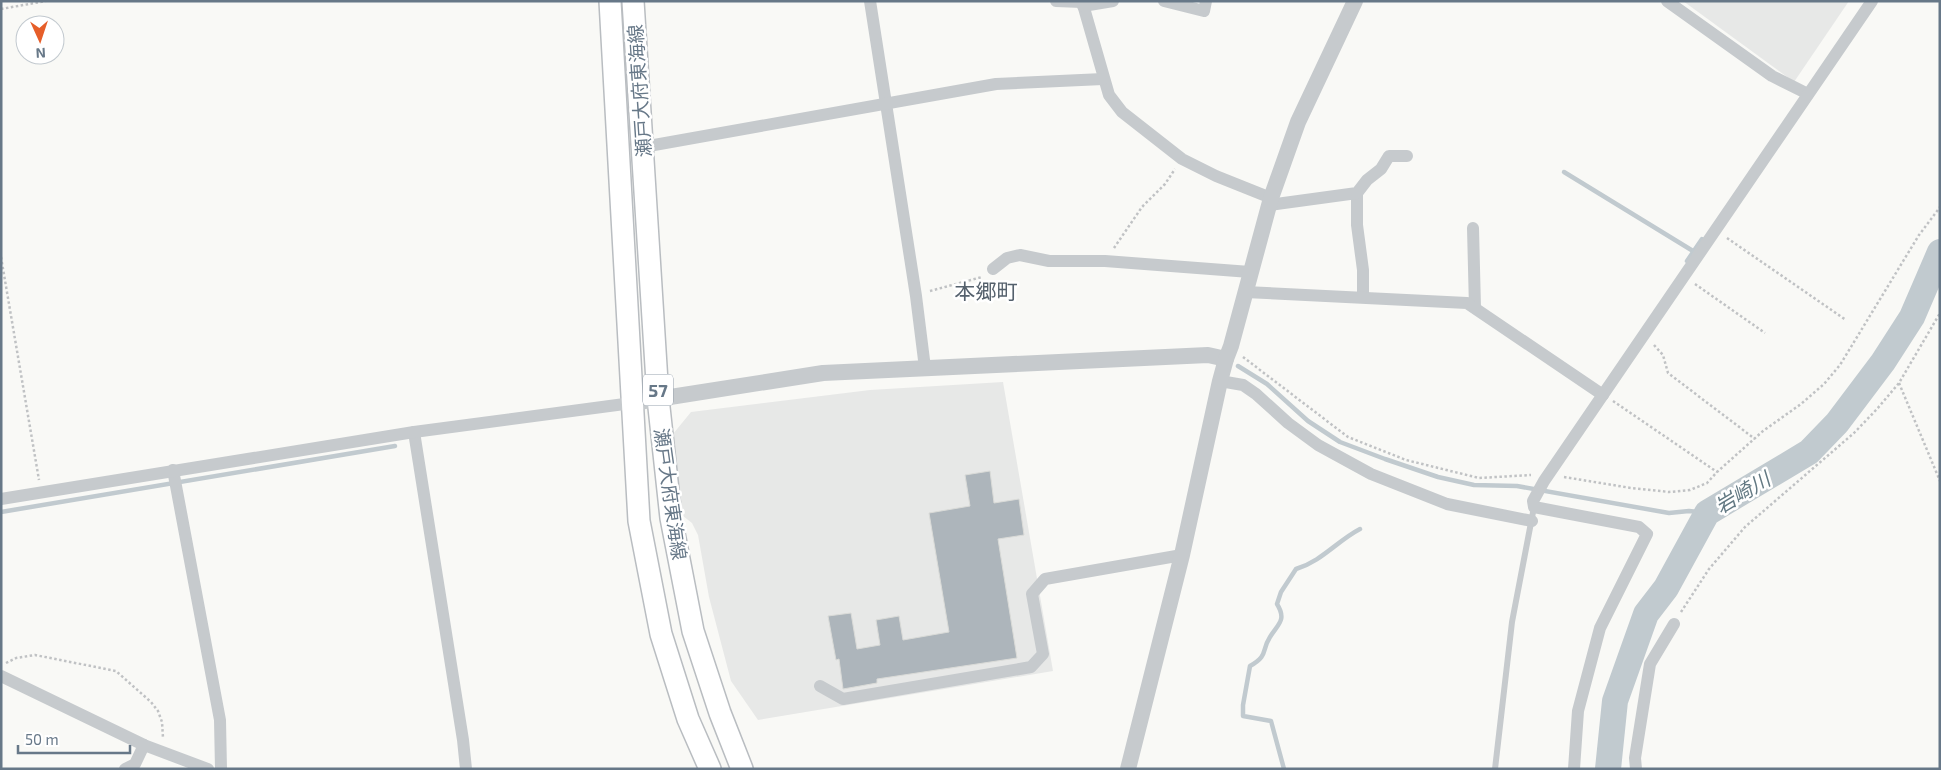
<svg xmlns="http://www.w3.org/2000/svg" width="1941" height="770" font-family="'Exo 2','Noto Sans JP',sans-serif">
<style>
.built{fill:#e7e8e7}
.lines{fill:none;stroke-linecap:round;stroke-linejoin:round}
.stream{stroke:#c1cacf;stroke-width:4.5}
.river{stroke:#c1cacf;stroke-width:26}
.building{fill:#adb5bb;stroke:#dadbd8}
.primary-casing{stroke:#b9bdc1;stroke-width:24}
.path{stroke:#c0c2c4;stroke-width:2.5;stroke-dasharray:2.5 2.5;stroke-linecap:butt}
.service{stroke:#c6cacd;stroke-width:6}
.minor{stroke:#c6cacd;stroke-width:12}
.tertiary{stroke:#c6cacd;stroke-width:16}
.primary{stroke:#fff;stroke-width:21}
.labels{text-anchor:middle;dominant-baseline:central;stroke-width:5;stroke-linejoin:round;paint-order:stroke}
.shield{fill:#fff;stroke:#95a0ac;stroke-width:1}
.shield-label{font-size:18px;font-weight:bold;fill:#677888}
.street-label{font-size:19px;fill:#677888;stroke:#fff}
.water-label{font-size:20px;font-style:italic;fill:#637983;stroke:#fff}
.quarter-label{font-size:21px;fill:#55616d;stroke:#fff}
</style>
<rect width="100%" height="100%" fill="#f9f9f6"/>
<g class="built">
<polygon points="1683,1 1849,1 1794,82"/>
<polygon points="1003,382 1053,671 758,720 731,681 709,597 698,535 692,523 683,516 680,507 673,434 691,412 870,390"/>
</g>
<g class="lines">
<g class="stream">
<polyline points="1564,172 1693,251"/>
<polyline points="1687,261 1702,239"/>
<polyline points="1238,366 1267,384 1308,421 1340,442 1385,459 1438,477 1474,485 1517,486 1669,513 1689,511 1707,513"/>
<polyline points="1,512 395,446"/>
<path d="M 1284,769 L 1271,721 L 1243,716 L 1243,705 L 1250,666 C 1269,655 1261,651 1270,637 C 1278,624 1287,620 1277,604 L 1281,592 L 1296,569 C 1322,561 1337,541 1360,529"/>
</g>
<polyline class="river" points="1608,769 1615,701 1646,614 1666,588 1707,513 1809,452 1837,423 1883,362 1912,317 1940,252"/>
</g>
<polygon class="building" points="990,471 994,503 1019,499 1024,535 998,539 1017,658 877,679 877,683 843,689 839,659 836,660 828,616 851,613 857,649 880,645 876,620 899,616 903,640 949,632 929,513 970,506 965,475"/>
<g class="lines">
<defs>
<g id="primary">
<polyline points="610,1 639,521 661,634 688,719 710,769"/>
<polyline points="633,1 658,398 671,518 693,631 720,713 742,769"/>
</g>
</defs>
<use href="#primary" class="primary-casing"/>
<g class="path">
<polyline points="1,9 46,1"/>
<polyline points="1727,238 1846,320"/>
<polyline points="1114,248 1142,207 1165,184 1175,169"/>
<polyline points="1,257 39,480"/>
<polyline points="1695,284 1765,333"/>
<polyline points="930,291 982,277"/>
<polyline points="1654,345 1663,355 1668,373 1755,439"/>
<polyline points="1243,357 1348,437 1406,460 1479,478 1531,475"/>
<polyline points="1899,383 1940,481"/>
<polyline points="1613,401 1717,472"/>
<polyline points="1564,477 1631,488 1669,492 1690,490 1707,483 1717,472 1763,431 1801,404 1824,384 1840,365 1919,235 1940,207"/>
<polyline points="1681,612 1709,569 1745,527 1854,433 1877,409 1899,383 1940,313"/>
<polyline points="6,663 16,658 35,655 116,671 151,702 158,711 162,722 163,738"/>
</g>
<polyline class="service" points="1495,769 1512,622 1534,507"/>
<g class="minor">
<polyline points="870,1 916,296 925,368"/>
<polyline points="1056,1 1082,2"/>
<polyline points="1082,1 1109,95 1122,112 1182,159 1216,176 1271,198"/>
<polyline points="1164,1 1204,11 1206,1"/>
<polyline points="1667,1 1772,76 1808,94"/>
<polyline points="1083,6 1113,1"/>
<polyline points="643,147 996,84 1103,79"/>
<polyline points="1357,193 1357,225 1363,270 1363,297"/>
<polyline points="1269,205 1357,193 1367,180 1381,169 1389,156 1407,156"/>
<polyline points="1473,228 1475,308"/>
<polyline points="993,269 1007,258 1020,255 1049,261 1105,261 1250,272"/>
<polyline points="1245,292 1467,303 1603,395"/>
<polyline points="1220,381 1243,385 1256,394 1288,423 1318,445 1371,474 1447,504 1532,521"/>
<polyline points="414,432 463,740 466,769"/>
<polyline points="173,470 220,720 221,769"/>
<polyline points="1,499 414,432 632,403"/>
<polyline points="1,676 144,745 208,769"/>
<polyline points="820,686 843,699 1031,667 1043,654 1032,594 1045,579 1182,555"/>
<polyline points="125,769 135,764 144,745"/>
<polyline points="1574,769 1578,711 1600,628 1647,534 1639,527 1534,507 1533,501 1544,481 1872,1"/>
<polyline points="1636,769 1635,758 1650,664 1674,624"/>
</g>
<g class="tertiary">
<polyline points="632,403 823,373 1208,355 1226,359"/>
<polyline points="1128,769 1182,555 1220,381 1226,359 1231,346 1271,198 1298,122 1355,1"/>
</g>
<use href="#primary" class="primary"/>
</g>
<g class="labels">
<rect class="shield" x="643" y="374.5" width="30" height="31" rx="4"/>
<g class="shield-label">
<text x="658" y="390">57</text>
</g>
<g class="street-label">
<text transform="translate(639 91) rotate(-94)">瀬戸大府東海線</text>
<text transform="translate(671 494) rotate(82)">瀬戸大府東海線</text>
</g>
<g class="water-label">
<text transform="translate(1742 492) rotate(-31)">岩崎川</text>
</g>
<g class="quarter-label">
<text x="986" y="290">本郷町</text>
</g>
</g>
<rect width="1941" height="770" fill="none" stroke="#677888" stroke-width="5"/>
<g transform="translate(40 40) rotate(177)"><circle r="24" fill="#ffffff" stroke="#c2c9cf"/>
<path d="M0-4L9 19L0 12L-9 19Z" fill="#e65e29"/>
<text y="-8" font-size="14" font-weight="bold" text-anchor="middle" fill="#677888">N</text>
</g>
<path d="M18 745v8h112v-8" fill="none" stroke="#677888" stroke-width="2.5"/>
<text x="25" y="745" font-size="15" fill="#677888" stroke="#ffffff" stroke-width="4" paint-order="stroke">50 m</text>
</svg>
